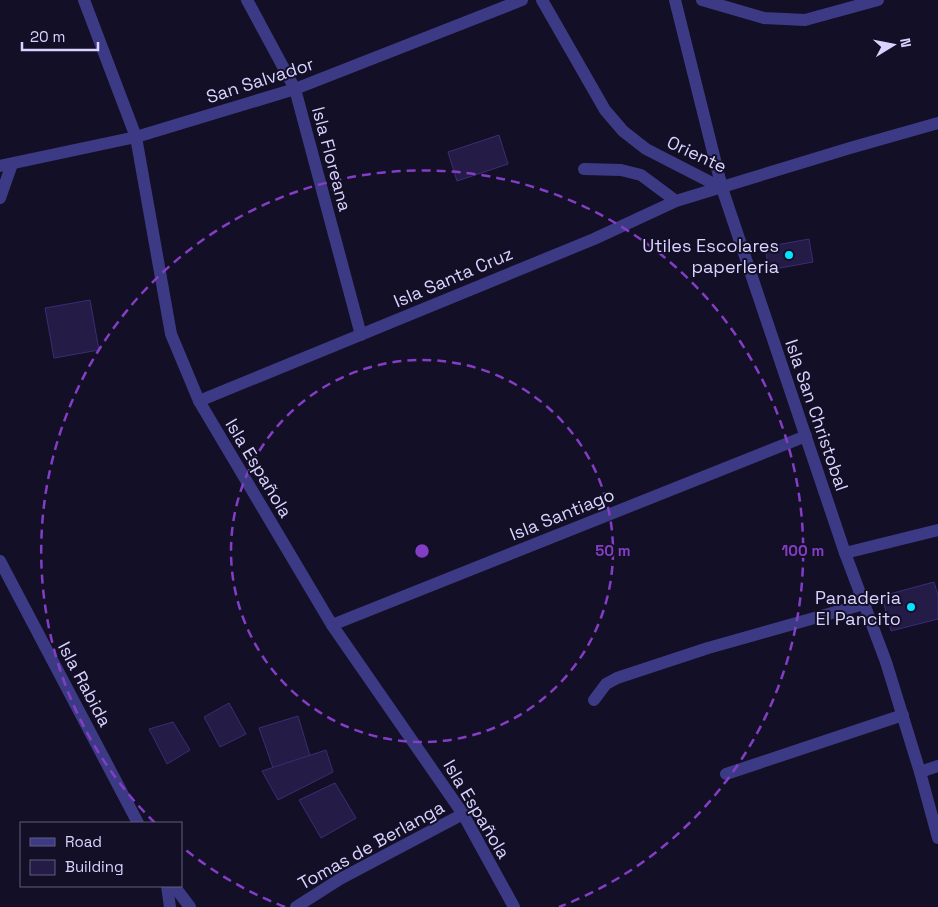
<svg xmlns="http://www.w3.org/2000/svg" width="938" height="907" font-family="'Space Grotesk',sans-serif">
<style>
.building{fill:#241b47;stroke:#3b2d73}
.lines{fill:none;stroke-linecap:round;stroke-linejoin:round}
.service{stroke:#3d3a85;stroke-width:12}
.minor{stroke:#3d3a85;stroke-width:12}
.ring{fill:none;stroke:#843dc5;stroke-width:2.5;stroke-dasharray:9 6}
.poi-dot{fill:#00e5ff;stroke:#130f26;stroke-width:2}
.labels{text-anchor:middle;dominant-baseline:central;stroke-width:4;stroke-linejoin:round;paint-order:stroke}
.street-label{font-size:18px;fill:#d9d4ff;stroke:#130f26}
.poi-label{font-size:18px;fill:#d9d4ff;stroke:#130f26;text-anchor:end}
.centre{fill:#843dc5;stroke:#130f26;stroke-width:2.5}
.ring-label{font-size:15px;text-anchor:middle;font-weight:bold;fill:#843dc5;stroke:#130f26;stroke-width:4;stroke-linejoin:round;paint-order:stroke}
</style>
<rect width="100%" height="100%" fill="#130f26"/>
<g class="building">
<polygon points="499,135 508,164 457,181 448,152"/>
<polygon points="809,239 813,262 769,270 765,247"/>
<polygon points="90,300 99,350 54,358 45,308"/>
<polygon points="934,582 938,595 938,619 891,631 882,596"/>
<polygon points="229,703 246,734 220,747 204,717"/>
<polygon points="298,716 310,756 273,768 259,728"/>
<polygon points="173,722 190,750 167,764 149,729"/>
<polygon points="326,750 333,772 278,800 262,771"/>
<polygon points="335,783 356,818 321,838 299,800"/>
</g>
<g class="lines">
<g class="service">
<polyline points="584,169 621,170 641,175 676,201"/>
<polyline points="920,772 938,766"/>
<polyline points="726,774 903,715"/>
</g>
<g class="minor">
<polyline points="84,0 136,137 171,334 199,401 332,625 463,814 514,907"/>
<polyline points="247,0 295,89 361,335"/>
<polyline points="542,0 605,110 623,131 646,149 722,188"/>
<polyline points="675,0 722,188 845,553 886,662 920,772 938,838"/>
<polyline points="702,0 764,18 805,20 878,0"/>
<polyline points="0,166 136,137 295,89 522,0"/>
<polyline points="0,198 12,164"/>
<polyline points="199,401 594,239 676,201 850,148 938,123"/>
<polyline points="845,553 938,530"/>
<polyline points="0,561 138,823"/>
<polyline points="332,625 806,436"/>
<polyline points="594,700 606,684 617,678 708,648 864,604"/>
<polyline points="167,886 170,907"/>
<polyline points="174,886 190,907"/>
<polyline points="296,907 340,879 463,814"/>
</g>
</g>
<g class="ring">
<circle cx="422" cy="551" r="191"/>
<path d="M285 907A381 381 0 0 1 182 847M155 823A381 381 0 1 1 559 907"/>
</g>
<g class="poi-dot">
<circle cx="789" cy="255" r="5"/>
<circle cx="911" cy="607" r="5"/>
</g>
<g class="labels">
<g class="street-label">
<text transform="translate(260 80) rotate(-18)">San Salvador</text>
<text transform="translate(697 154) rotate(25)">Oriente</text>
<text transform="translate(332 159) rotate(75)">Isla Floreana</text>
<text transform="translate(453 277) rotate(-23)">Isla Santa Cruz</text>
<text transform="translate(817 415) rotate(71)">Isla San Christobal</text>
<text transform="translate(259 468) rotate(59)">Isla Española</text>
<text transform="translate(562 514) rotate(-22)">Isla Santiago</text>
<text transform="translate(85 684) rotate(62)">Isla Rabida</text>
<text transform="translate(477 809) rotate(59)">Isla Española</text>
<text transform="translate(371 845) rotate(-29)">Tomas de Berlanga</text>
</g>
<g class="poi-label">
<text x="779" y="245">Utiles Escolares<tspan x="779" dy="21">paperleria</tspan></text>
<text x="901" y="597">Panaderia<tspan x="901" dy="21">El Pancito</tspan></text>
</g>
</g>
<circle cx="422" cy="551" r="8" class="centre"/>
<g class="ring-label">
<text x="613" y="556">50 m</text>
<text x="803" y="556">100 m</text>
</g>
<rect x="20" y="822" width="162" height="65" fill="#130f26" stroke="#625e7d"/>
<rect x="30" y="838" width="25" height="8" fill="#3d3a85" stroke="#625e7d"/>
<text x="65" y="847" font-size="15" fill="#d9d4ff">Road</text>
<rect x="30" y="860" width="25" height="15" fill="#241b47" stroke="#625e7d"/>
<text x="65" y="872" font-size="15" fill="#d9d4ff">Building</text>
<g transform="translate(893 45) rotate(80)" stroke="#130f26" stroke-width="4" paint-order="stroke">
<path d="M0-4L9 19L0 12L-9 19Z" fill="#d9d4ff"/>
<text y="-8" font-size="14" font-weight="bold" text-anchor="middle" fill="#d9d4ff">N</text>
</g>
<path d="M22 42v8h76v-8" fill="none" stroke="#d9d4ff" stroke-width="2.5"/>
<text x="30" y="42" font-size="15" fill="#d9d4ff" stroke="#130f26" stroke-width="4" paint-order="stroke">20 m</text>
</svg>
